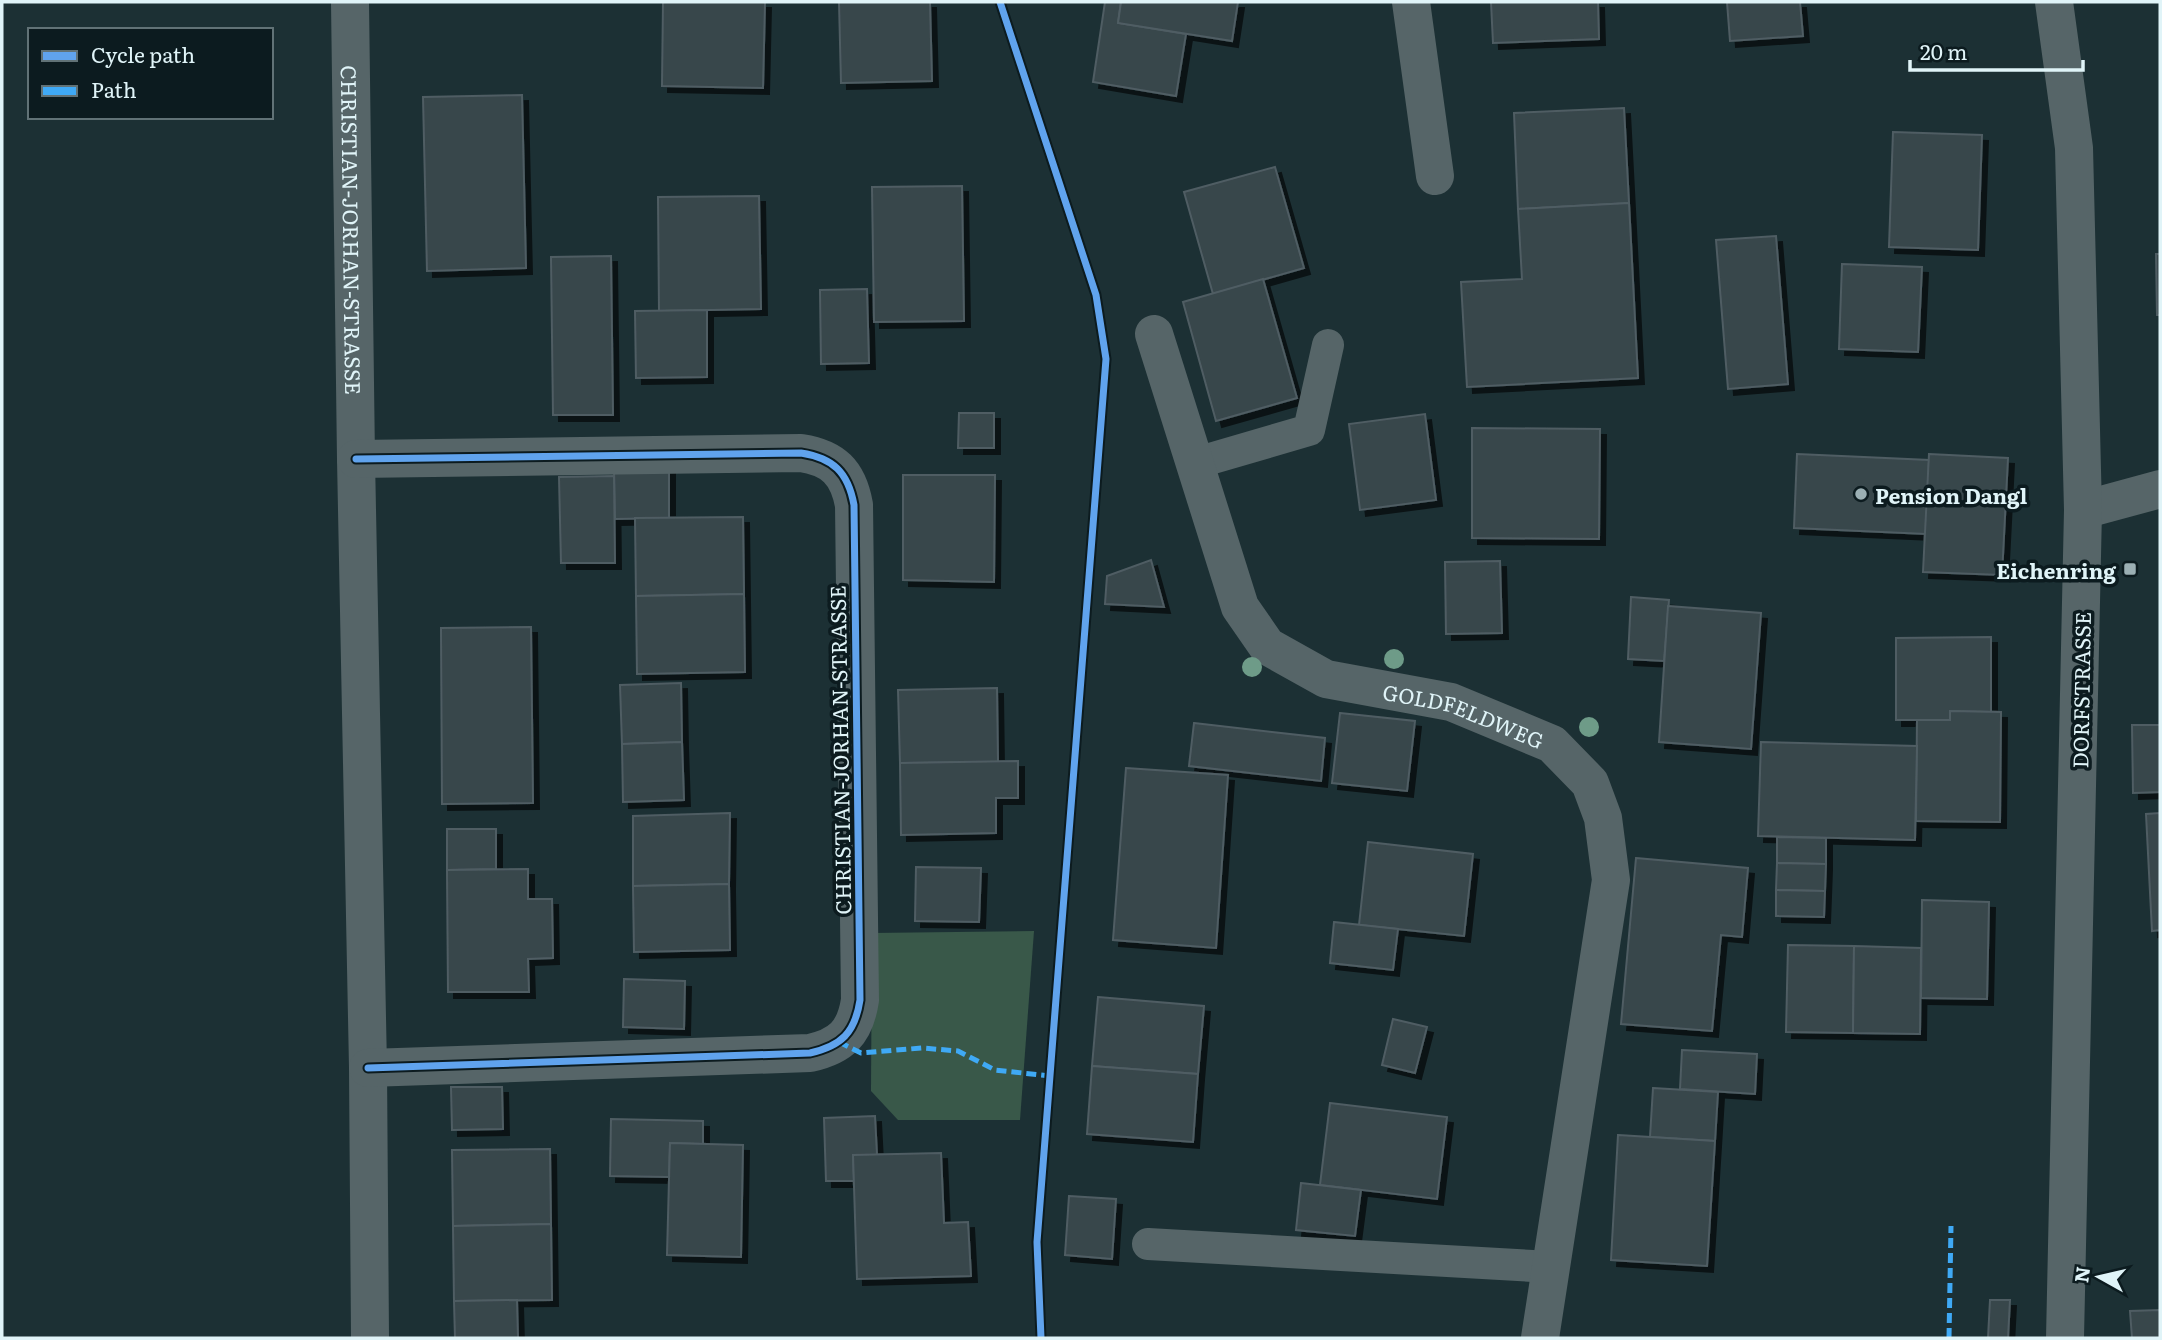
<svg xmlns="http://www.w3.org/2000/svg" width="2162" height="1340" font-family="Literata,serif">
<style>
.green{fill:#395849}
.building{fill:#38464b;stroke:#4f5d63;stroke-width:2;filter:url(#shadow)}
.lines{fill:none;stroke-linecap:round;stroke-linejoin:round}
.service{stroke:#566568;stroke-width:32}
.minor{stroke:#566568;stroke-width:38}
.tertiary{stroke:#566568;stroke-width:38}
.quiet{stroke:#3fa9f5;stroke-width:5;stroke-dasharray:10 5;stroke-linecap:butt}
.cycleway-casing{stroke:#0c1b1f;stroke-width:11}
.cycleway{stroke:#60a3ed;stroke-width:7}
.tree{fill:#6e9b88}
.poi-dot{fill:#9bafb3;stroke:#0c1b1f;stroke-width:2.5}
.labels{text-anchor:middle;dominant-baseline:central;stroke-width:7;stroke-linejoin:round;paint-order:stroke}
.street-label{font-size:21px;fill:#e0f4f8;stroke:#0c1b1f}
.poi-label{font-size:21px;font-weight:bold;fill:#e0f4f8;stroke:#0c1b1f;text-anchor:start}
</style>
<defs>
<filter id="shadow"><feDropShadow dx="6" dy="6" stdDeviation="0" flood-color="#0009"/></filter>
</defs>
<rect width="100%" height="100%" fill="#1c3034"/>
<polygon class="green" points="1034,931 1020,1120 898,1120 871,1091 872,933"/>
<g class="building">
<polygon points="663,2 765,2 763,88 662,86"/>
<polygon points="839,2 930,2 932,81 841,83"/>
<polygon points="1105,2 1121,2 1118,23 1186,34 1176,96 1093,82"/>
<polygon points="1121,2 1238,2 1232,41 1118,23"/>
<polygon points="1491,2 1598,2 1599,39 1493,43"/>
<polygon points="1727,2 1800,2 1803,36 1730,41"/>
<polygon points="522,95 526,268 427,271 423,97"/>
<polygon points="1624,108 1629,203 1518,209 1514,113"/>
<polygon points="1893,132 1982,135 1978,250 1889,247"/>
<polygon points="1275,167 1304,268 1213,294 1184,192"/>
<polygon points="962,186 964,321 874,322 872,187"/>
<polygon points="759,196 761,309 659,311 658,197"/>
<polygon points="1629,203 1638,378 1467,387 1461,282 1522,279 1518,209"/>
<polygon points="1776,236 1788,384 1728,389 1716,240"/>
<polygon points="2156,254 2160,254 2160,315 2157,315"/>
<polygon points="611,256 613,415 553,415 551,257"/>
<polygon points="1842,264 1922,267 1918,352 1839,349"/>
<polygon points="1263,279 1297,398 1216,421 1183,302"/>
<polygon points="867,289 869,363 821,364 820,290"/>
<polygon points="707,310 707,377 636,378 635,311"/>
<polygon points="959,413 994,413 994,448 958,448"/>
<polygon points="1425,414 1436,500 1360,510 1349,424"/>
<polygon points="1472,428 1600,429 1599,539 1472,538"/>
<polygon points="1797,454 1929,460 1926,534 1794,528"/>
<polygon points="1929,454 2008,458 2002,575 1923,572"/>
<polygon points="669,466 669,518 615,519 614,467"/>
<polygon points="903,475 995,475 994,582 903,580"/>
<polygon points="614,476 615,563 561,563 559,477"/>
<polygon points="743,517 744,594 636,596 635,518"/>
<polygon points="1151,560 1164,607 1105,604 1107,576"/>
<polygon points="1500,561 1502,633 1446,634 1445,562"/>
<polygon points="744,594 745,672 637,674 636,596"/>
<polygon points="1631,597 1669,600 1664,661 1628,659"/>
<polygon points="1668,606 1761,613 1751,749 1659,742"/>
<polygon points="531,627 533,803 442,804 441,628"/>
<polygon points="1991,637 1991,712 1950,711 1950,720 1896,720 1896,638"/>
<polygon points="681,683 682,742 622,744 620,685"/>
<polygon points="997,688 998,762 900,763 898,690"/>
<polygon points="1950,711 2001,712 2000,822 1916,821 1917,720 1950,720"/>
<polygon points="1340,713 1415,721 1407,791 1332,783"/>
<polygon points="1194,723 1325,738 1321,781 1189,766"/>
<polygon points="2132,725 2160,725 2160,792 2133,793"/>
<polygon points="682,742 684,800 623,802 622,744"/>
<polygon points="1761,742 1917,746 1915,840 1758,836"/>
<polygon points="1018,761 1018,798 996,798 996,833 901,835 900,763"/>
<polygon points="1126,768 1228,775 1216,948 1113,940"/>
<polygon points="730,813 729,884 633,886 633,816"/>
<polygon points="2160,813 2160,939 2160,930 2152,931 2146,814"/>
<polygon points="447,829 496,829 496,869 447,870"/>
<polygon points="1777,837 1826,838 1826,864 1777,863"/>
<polygon points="1368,842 1473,854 1464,936 1359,925"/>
<polygon points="1636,858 1748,868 1742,937 1721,935 1712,1031 1621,1024"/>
<polygon points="1777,863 1826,864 1825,891 1776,890"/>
<polygon points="916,867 981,868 979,922 915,921"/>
<polygon points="528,869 528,899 552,899 553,958 528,959 529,992 448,992 447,870"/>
<polygon points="729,884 730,950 634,952 633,886"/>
<polygon points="1776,890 1825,891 1824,917 1776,916"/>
<polygon points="1922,900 1989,902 1987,999 1921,998"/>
<polygon points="1334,922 1398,929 1393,970 1330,963"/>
<polygon points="1788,945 1854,946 1853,1033 1786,1032"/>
<polygon points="1854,946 1921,948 1920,1034 1853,1033"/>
<polygon points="624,979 685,981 684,1029 623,1027"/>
<polygon points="1098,997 1204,1006 1198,1074 1092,1066"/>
<polygon points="1393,1019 1427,1027 1415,1073 1382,1065"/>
<polygon points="1682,1050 1757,1054 1755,1094 1680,1089"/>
<polygon points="1092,1066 1198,1074 1193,1142 1087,1134"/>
<polygon points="451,1087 502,1087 503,1129 452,1130"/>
<polygon points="1653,1088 1718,1092 1715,1141 1650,1137"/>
<polygon points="1330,1103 1447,1117 1437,1199 1320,1185"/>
<polygon points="875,1116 877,1155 853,1155 854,1181 826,1181 824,1118"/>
<polygon points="611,1119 703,1121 703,1144 670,1143 669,1177 610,1176"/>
<polygon points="1618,1135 1715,1141 1707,1266 1611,1260"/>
<polygon points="670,1143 743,1145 741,1257 667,1255"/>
<polygon points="550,1149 551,1224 453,1226 452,1150"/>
<polygon points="941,1153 944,1223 968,1222 971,1276 857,1279 853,1155"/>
<polygon points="1301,1183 1361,1190 1355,1236 1296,1230"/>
<polygon points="1069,1196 1116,1199 1112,1259 1065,1255"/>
<polygon points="551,1224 552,1300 454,1301 453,1226"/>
<polygon points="517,1300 518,1338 455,1338 454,1301"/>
<polygon points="1990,1300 2010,1300 2008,1338 1988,1338"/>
<polygon points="2160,1310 2160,1338 2132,1338 2130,1311"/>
</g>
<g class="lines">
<g class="service">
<polyline points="1196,463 1309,430 1328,345"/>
<polyline points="1148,1244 1551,1267"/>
</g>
<g class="minor">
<path id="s1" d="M 350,2 L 356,459 L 368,1068 L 370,1338"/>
<polyline points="1411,2 1435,176"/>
<path id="s2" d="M 1154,334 L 1240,607 L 1267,646 L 1326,679 L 1451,702 L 1552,744 L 1590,783 L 1603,818 L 1611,880 L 1540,1338"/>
<path d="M 356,459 L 801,453 C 833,458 848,472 854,505 L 860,1000 C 855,1033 841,1046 810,1053 L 368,1068"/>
<polyline points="2083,510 2160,489"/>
</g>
<polyline class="tertiary" points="2054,2 2074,148 2083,510 2065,1338"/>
<g class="quiet">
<polyline points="839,1042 861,1053 922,1048 958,1051 995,1070 1050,1076"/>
<polyline points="1949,1338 1951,1226"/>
</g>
<defs>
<g id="cycleway">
<polyline points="1000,2 1096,295 1106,359 1037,1242 1041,1338"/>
<path d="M 356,459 L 801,453 C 833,458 848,472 854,505 L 860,1000 C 855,1033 841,1046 810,1053 L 368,1068"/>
</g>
</defs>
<use href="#cycleway" class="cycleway-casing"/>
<use href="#cycleway" class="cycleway"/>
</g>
<g class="tree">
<circle cx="1394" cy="659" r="10"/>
<circle cx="1252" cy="667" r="10"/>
<circle cx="1589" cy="727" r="10"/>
</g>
<g class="poi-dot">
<circle cx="1861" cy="494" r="7"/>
<rect x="2123" y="562" width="14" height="14" rx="3.5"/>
</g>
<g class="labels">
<g class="street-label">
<text stroke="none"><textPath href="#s1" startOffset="228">CHRISTIAN-JORHAN-STRASSE</textPath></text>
<text transform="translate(2080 690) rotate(-89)">DORFSTRASSE</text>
<text stroke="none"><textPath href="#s2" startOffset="544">GOLDFELDWEG</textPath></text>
<text transform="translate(839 750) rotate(-91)">CHRISTIAN-JORHAN-STRASSE</text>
</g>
<g class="poi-label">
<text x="1875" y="494">Pension Dangl</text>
<text x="2116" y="569" text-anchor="end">Eichenring</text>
</g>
</g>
<rect width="2162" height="1340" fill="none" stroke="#e0f4f8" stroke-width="7"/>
<rect x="28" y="28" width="245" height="91" fill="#0c1b1f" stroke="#617276" stroke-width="2"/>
<rect x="42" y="51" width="35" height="10" fill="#60a3ed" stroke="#617276" stroke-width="2"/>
<text x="91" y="63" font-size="21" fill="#e0f4f8">Cycle path</text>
<rect x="42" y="86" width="35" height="10" fill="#3fa9f5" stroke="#617276" stroke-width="2"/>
<text x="91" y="98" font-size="21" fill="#e0f4f8">Path</text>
<g transform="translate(2099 1277) rotate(278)" stroke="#0c1b1f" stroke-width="5" paint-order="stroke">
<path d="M0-5L12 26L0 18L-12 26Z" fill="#e0f4f8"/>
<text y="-10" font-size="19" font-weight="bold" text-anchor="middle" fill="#e0f4f8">N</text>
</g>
<path d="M1910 60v10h173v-10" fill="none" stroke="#e0f4f8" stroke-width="3.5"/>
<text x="1920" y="60" font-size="21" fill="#e0f4f8" stroke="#0c1b1f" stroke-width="5" paint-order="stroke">20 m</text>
</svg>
